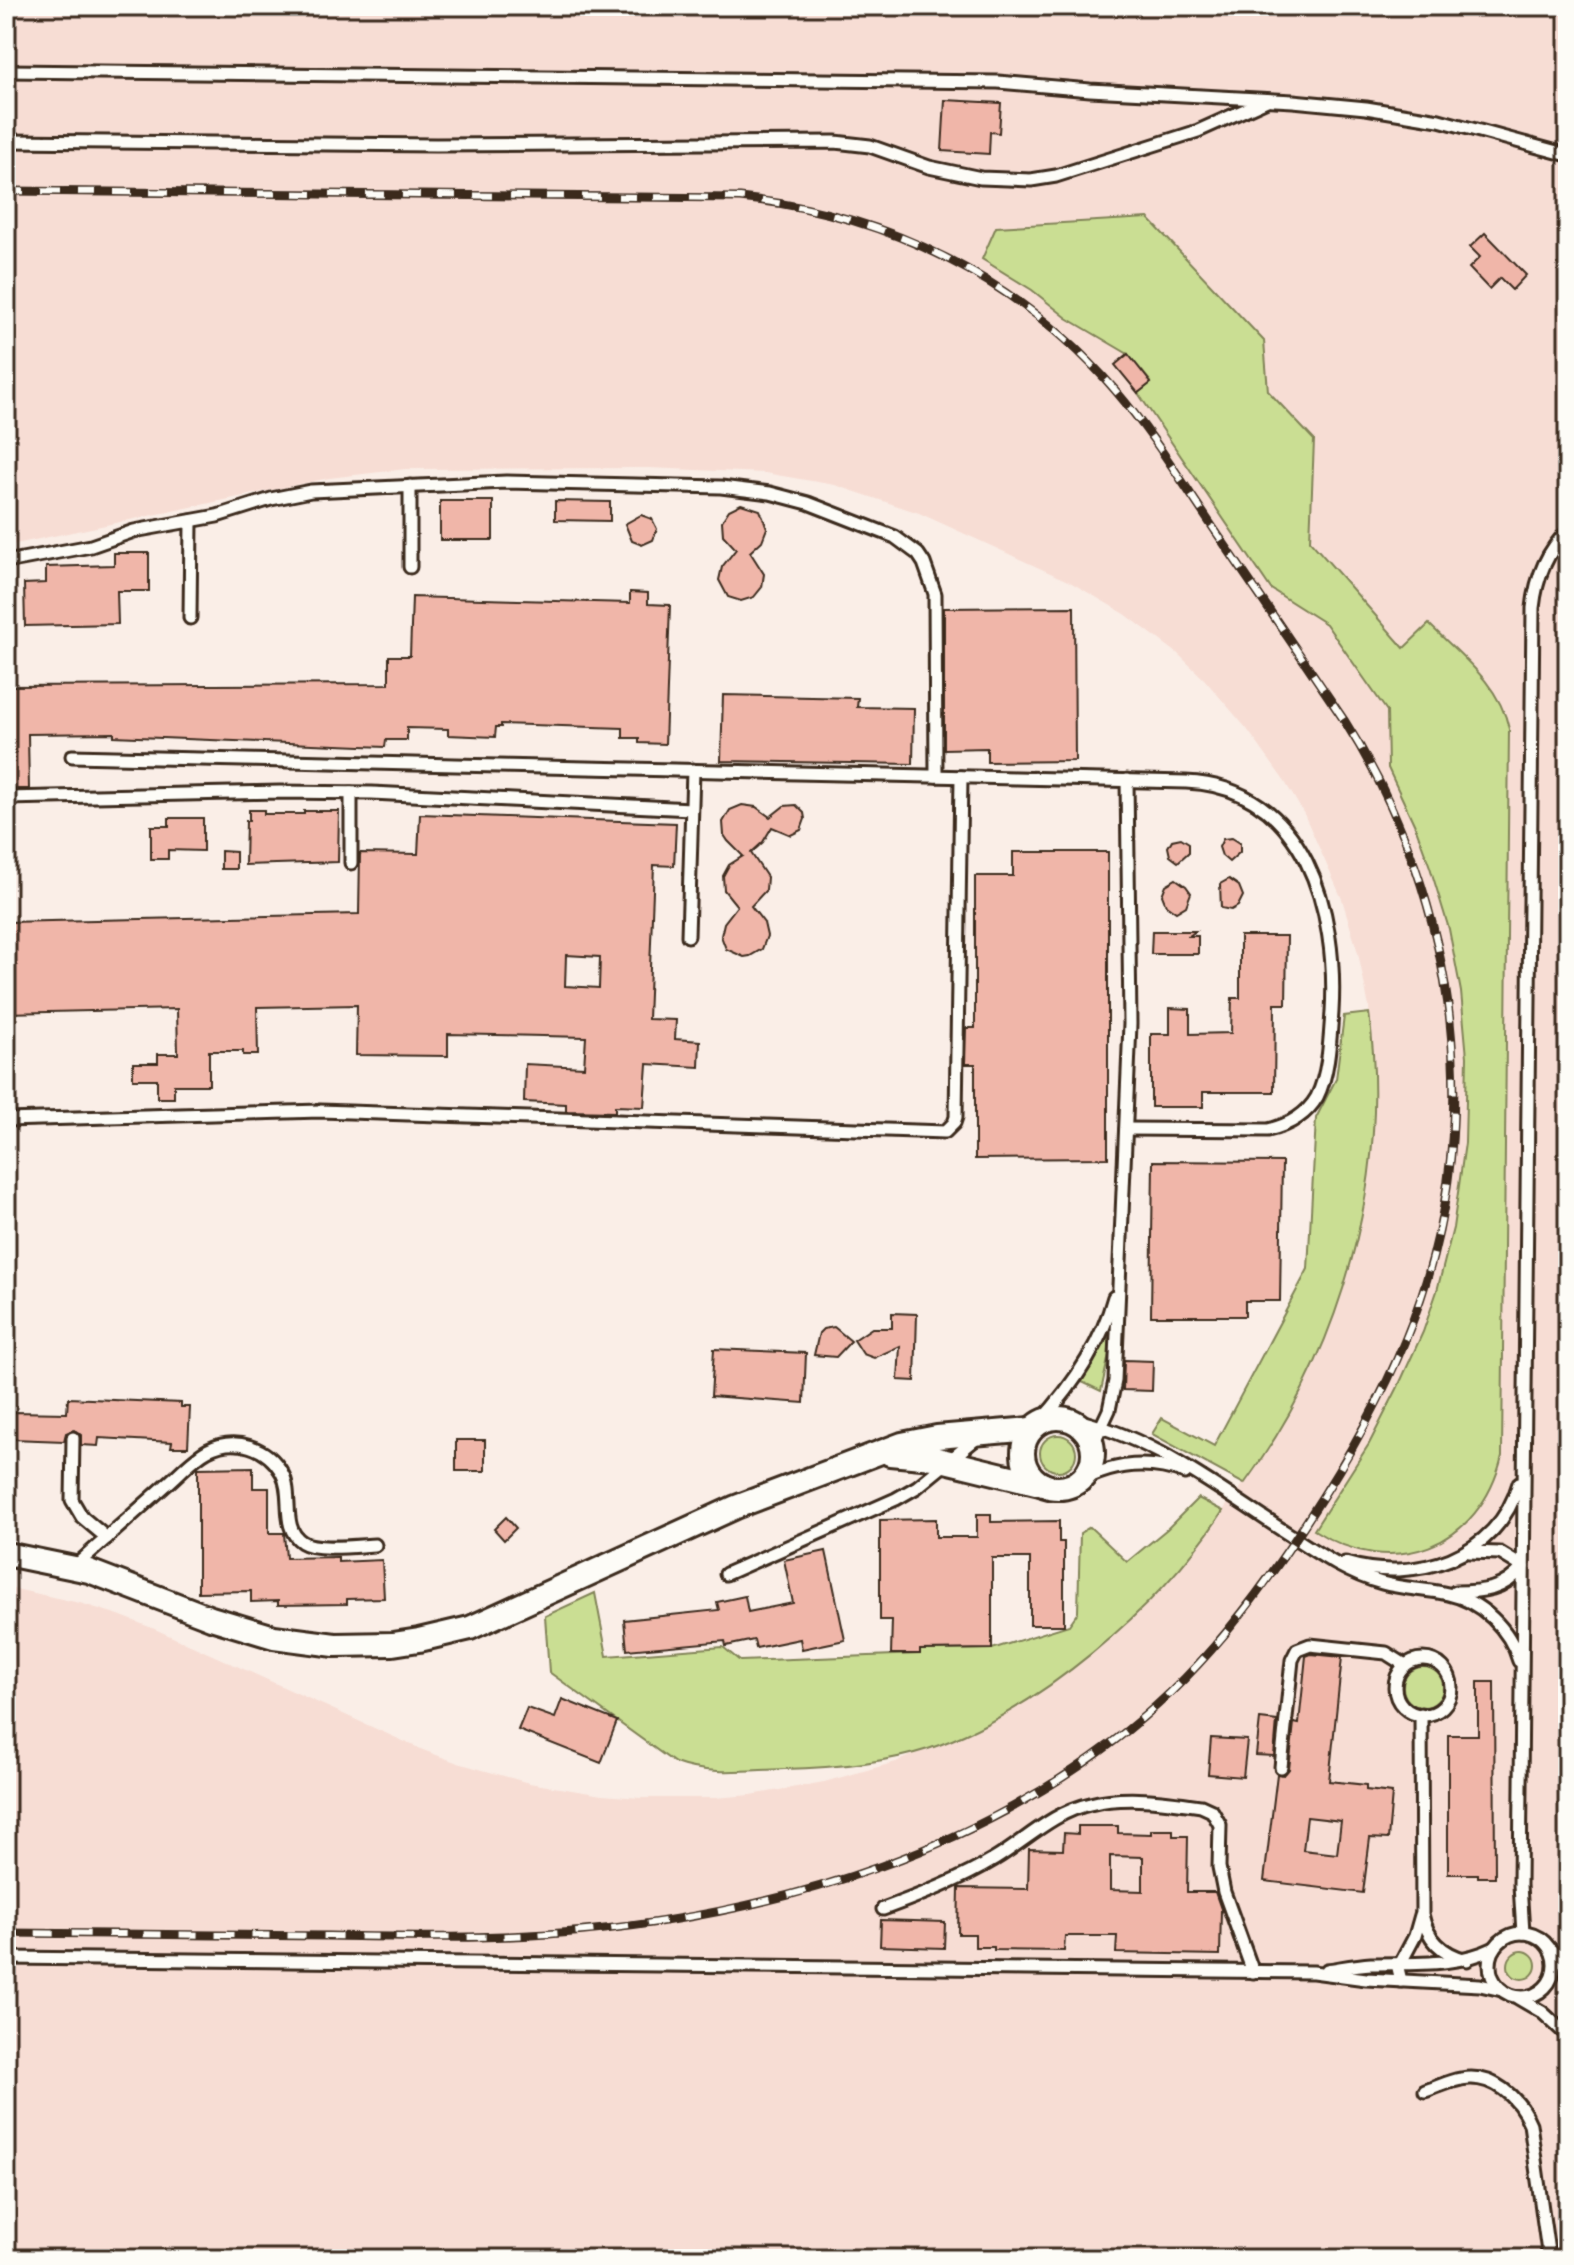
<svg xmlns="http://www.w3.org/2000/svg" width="1574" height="2265" font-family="'Balsamiq Sans',sans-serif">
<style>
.built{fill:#f7ddd4}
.green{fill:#cade93;stroke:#828458;stroke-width:2}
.building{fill:#f0b6a9;stroke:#3b2a1e;stroke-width:2;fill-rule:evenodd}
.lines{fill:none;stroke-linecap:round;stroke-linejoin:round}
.lane-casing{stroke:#3b2a1e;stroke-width:17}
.street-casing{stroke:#3b2a1e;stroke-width:28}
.lane{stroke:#fdfcf7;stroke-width:11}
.street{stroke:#fdfcf7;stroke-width:22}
.rail-casing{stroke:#3b2a1e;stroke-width:9}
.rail{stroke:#fdfcf7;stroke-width:6;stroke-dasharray:18;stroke-linecap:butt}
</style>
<rect width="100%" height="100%" fill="#faeee7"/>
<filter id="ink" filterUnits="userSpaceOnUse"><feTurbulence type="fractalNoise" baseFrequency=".0125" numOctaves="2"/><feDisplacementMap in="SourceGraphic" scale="16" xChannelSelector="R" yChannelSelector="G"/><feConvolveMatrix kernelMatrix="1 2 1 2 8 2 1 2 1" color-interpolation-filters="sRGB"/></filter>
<g filter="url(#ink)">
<polygon class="built" points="6,6 1568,6 1568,2259 6,2259 6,1587 80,1603 119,1615 157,1630 423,1750 458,1763 529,1783 602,1795 640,1798 714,1798 751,1795 824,1782 896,1762 997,1716 1060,1676 1090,1654 1119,1630 1171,1577 1255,1469 1309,1371 1344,1283 1367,1193 1375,1100 1369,1007 1358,953 1342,899 1304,814 1285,782 1247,729 1204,679 1177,653 1125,614 1070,582 919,513 835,485 765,473 648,468 406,469 329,478 6,546"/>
<g class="green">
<path d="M 1148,218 L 1264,341 L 1268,391 L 1314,440 L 1310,541 L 1404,648 L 1429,624 C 1460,655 1500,684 1509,729 L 1502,1456 C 1480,1548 1392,1581 1314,1530 L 1369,1444 L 1397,1389 L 1423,1332 L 1437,1291 L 1453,1228 L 1465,1143 L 1467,1057 L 1461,992 L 1449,929 L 1430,867 L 1415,826 L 1388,768 L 1387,711 L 1326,624 L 1271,589 L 1138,393 L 1151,382 L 1128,354 L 1067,318 L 1032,290 L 982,259 L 996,227 Z"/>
<path d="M 1369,1013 C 1391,1176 1342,1351 1244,1484 L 1152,1434 L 1162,1418 L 1214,1446 L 1308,1269 L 1316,1118 L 1336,1079 L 1344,1016 Z"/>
<polygon points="1109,1337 1112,1341 1101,1391 1080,1381"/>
<circle cx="1058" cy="1453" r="18"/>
<path d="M 1198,1498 L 1223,1511 C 1160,1607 1038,1712 928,1749 C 881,1764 832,1768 784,1769 C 747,1770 710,1776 675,1763 L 549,1672 L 545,1616 L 595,1593 L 607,1656 L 723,1647 L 740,1661 L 920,1654 L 920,1650 L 992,1649 L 1069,1625 L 1078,1612 L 1080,1533 L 1090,1527 L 1127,1562 L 1167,1529 Z"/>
<circle cx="1423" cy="1687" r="20"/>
<circle cx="1522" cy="1965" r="14"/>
</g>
<g class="building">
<polygon points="945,100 1001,103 999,133 990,132 989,154 942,151"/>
<polygon points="1485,233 1526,275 1512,290 1500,278 1489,289 1469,268 1480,257 1470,247"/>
<polygon points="1128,354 1151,383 1138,393 1115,365"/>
<rect x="440" y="501" width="53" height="39"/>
<polygon points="555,501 610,502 610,521 555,520"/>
<polygon points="741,504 760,510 767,528 762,541 750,552 764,574 762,587 754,597 741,601 728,597 719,580 722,567 736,549 723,535 722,521 729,510"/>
<polygon points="641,515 652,519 657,529 653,540 642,545 632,541 625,524"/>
<polygon points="114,553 149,553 149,591 117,591 118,624 25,626 24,584 46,583 46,567 114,565"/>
<polygon points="630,592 648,593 648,604 670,605 665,744 639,743 639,738 623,738 623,728 501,724 501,727 496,727 495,737 448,735 448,729 407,728 407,740 386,740 385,747 114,736 114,733 28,734 29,789 6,789 6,686 389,684 389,656 410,656 412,597 630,603"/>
<polygon points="1074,607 1075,761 987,762 987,748 944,749 944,608"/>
<polygon points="723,695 858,698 857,707 914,708 913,764 721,761"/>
<polygon points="742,805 756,807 770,817 784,806 796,805 804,813 805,819 801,830 791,835 772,827 763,842 751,853 767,877 766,890 751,906 764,923 767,936 762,949 750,956 744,957 726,949 721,936 724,923 737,906 724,890 723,876 729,865 743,856 728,841 724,835 723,822 730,810"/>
<polygon points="249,810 264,810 264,814 304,814 304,811 339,811 338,862 245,865 246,821 249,821"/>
<path d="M 420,814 L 676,823 L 674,866 L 654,865 L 648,1019 L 676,1020 L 675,1039 L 700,1041 L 699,1067 L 647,1064 L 644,1107 L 615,1106 L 615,1112 L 566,1111 L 566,1104 L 524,1102 L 525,1064 L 584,1067 L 586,1037 L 448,1034 L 448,1056 L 356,1055 L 357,1005 L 257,1007 L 258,1055 L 243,1055 L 243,1051 L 209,1051 L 209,1085 L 174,1085 L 174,1098 L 157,1098 L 157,1079 L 133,1079 L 133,1063 L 158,1063 L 158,1054 L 178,1054 L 177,1009 L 6,1013 L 6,922 L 359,914 L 360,853 L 418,854 ZM 566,955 L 600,957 L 599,988 L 565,986 Z"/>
<polygon points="169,818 203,818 203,851 168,850 168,859 151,859 151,826 169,826"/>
<polygon points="1181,838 1189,843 1189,852 1178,862 1170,856 1168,847 1172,840"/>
<polygon points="1232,838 1240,843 1240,852 1229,862 1222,856 1219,847 1223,839"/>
<polygon points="221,851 236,852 236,869 221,869"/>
<polygon points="1013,852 1108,852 1108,1158 975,1159 975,1064 965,1064 966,1028 975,1028 975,876 1013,876"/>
<polygon points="1176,879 1186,886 1191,893 1186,906 1176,912 1166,905 1162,895 1166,885"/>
<polygon points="1229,879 1239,886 1243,896 1238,906 1231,910 1221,908 1220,884"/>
<polygon points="1152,931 1196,931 1189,936 1198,936 1198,954 1151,954"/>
<polygon points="1240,936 1287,936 1286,1004 1275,1004 1274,1092 1203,1092 1203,1107 1151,1107 1151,1034 1170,1034 1170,1008 1190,1009 1190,1034 1231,1033 1232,998 1240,998"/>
<polygon points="1153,1161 1282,1162 1280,1301 1245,1301 1245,1316 1151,1316"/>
<polygon points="892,1313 917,1314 915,1381 898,1380 900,1346 874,1358 863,1354 854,1340 872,1328 892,1328"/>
<polygon points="834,1327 851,1341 836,1357 814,1355 819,1333 823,1329"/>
<polygon points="714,1349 806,1353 804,1403 711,1396"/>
<polygon points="1124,1360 1153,1361 1152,1391 1123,1390"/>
<polygon points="68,1398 181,1403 181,1407 190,1407 188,1447 171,1447 172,1442 99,1438 98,1446 81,1445 81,1435 74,1430 66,1433 64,1441 12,1439 13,1412 67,1413"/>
<rect x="456" y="1440" width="29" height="31"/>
<polygon points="253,1467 253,1488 269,1488 269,1533 284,1533 286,1558 338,1557 338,1562 382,1560 384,1598 347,1599 347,1604 278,1605 278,1601 251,1602 251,1591 198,1592 198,1468"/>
<polygon points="977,1514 991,1514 991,1522 1059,1521 1059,1542 1064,1542 1064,1625 1030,1625 1030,1558 992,1558 992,1649 920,1650 920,1654 891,1654 892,1620 880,1620 880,1520 936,1519 936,1537 977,1537"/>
<polygon points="506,1517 516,1528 504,1540 494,1529"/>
<polygon points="826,1551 845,1640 802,1649 800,1639 756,1648 754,1640 726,1646 725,1641 627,1650 624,1620 719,1610 717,1602 745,1596 748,1612 793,1603 784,1560"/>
<path d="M 1311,1654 L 1342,1657 L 1329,1781 L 1366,1785 L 1366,1790 L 1392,1793 L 1388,1839 L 1370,1838 L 1363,1893 L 1264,1881 L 1277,1774 L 1284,1775 L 1289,1769 L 1294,1723 L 1299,1724 L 1306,1656 ZM 1307,1817 L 1341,1821 L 1337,1854 L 1303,1850 Z"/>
<polygon points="1478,1682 1494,1682 1495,1877 1478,1877 1478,1874 1448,1874 1448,1735 1478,1735"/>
<polygon points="562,1699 617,1721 601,1763 518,1730 527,1708 555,1718"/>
<polygon points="1260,1719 1277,1721 1274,1756 1256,1755"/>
<polygon points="1211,1738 1247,1740 1243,1777 1208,1774"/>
<path d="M 1078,1826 L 1118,1826 L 1118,1833 L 1151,1834 L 1151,1830 L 1173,1830 L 1173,1836 L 1188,1836 L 1187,1892 L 1215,1892 L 1221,1909 L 1220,1955 L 1116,1953 L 1117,1936 L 1065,1936 L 1064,1951 L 994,1950 L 994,1947 L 975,1947 L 975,1934 L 958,1934 L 959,1888 L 1028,1889 L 1029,1849 L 1063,1850 L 1064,1833 L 1078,1834 ZM 1110,1856 L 1143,1857 L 1143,1891 L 1110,1890 Z"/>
<polygon points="881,1920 945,1922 944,1948 880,1946"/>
</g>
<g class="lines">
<defs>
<g id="lane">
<polyline points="6,71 998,82 1090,90 1293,101 1366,108 1439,120 1568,155"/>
<polyline points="6,141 436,145 835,142 870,146 929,167 981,178 1031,180 1056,176 1198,131 1267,100"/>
<polyline points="410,486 410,567"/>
<polyline points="6,562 91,546 134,531 217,516 271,499 311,491 506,482 721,487 770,493 808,503 895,537 918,554 924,563 935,594 936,776"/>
<polyline points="190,618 191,521"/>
<path d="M 72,756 L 1186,782 C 1306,787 1338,912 1332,1012 C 1330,1039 1329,1073 1317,1097 C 1306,1116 1289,1125 1268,1130 L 1126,1129"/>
<polyline points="6,798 280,792 372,793 691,809"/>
<polyline points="351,863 351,793"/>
<polyline points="688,936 693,770"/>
<polyline points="6,1120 320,1111 945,1132 954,1123 956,1117 961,777"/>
<path d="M 1066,1418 C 1151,1434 1219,1490 1290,1535 C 1319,1554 1348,1574 1382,1583 C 1403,1589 1426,1589 1448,1594 C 1481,1601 1510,1629 1519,1661"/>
<path d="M 1039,1423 C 1072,1387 1101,1346 1114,1297"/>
<polyline points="73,1438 72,1500 82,1517 107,1538"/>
<polyline points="1093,1444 1109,1410 1115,1381 1130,1024 1127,780"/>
<path d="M 1074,1485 C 1109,1464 1147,1459 1185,1473"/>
<path d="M 1345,1563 C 1415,1584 1498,1558 1519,1483"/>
<path d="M 74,1567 C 104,1540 135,1513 166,1485 C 179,1474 193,1458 208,1450 C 235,1436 268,1447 282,1473 C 294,1494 280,1528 302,1542 C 316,1551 356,1546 375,1545"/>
<polyline points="726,1574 896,1499 917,1487 977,1438"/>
<path d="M 1455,1592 C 1483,1592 1504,1590 1523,1567 L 1500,1553 L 1469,1552"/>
<circle cx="1423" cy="1687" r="28"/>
<path d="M 1421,1714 L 1422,1914 C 1427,1939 1442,1954 1467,1960"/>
<polyline points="1281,1767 1292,1660 1297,1650 1310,1645 1386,1653 1405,1665"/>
<path d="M 883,1909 C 921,1895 960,1880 995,1859 C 1026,1840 1054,1812 1090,1804 C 1125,1795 1166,1801 1201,1806 L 1212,1811 L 1220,1825 L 1219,1867 L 1224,1892 L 1253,1972"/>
<path d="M 1523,1933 L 1520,1885 L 1533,608 C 1536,579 1546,552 1568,531"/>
<circle cx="1522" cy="1965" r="32"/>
<polyline points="1552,1950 1568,1967"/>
<polyline points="6,1958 1313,1972 1366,1979 1480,1985 1502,1990"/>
<path d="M 1327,1970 C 1341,1968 1356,1965 1371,1964 C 1414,1963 1455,1967 1495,1948"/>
<polyline points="1401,1981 1398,1968 1415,1936 1421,1915"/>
<polyline points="1518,1998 1542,2012 1568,2036"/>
<path d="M 1425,2091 C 1437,2087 1449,2081 1461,2079 C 1492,2073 1519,2097 1530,2124 L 1549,2259"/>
</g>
<g id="street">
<circle cx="1058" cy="1453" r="35"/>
<polyline points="890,1454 933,1458 1044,1485"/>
<polyline points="6,1554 89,1571 211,1618 274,1637 335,1645 393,1644 419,1640 470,1628 736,1507 902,1444 937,1437 1031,1429"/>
</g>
</defs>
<use href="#lane" class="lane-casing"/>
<use href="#street" class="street-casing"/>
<use href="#lane" class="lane"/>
<use href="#street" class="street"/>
<defs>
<path id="rail" d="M 6,191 L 740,198 C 885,213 1020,279 1115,390 C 1152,433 1182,482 1214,529 C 1257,592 1301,656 1344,720 C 1461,904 1489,1135 1406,1338 C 1380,1403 1345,1463 1307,1521 C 1267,1583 1224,1641 1171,1692 C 1008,1848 770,1919 548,1934 C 475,1939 402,1937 329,1936 C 221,1935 114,1934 6,1933"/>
</defs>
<use href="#rail" class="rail-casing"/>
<use href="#rail" class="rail"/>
</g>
</g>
<rect width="1574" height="2265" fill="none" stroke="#fdfcf7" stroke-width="32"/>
<rect x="16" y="16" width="1542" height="2233" fill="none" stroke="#3b2a1e" stroke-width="3" filter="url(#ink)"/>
</svg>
